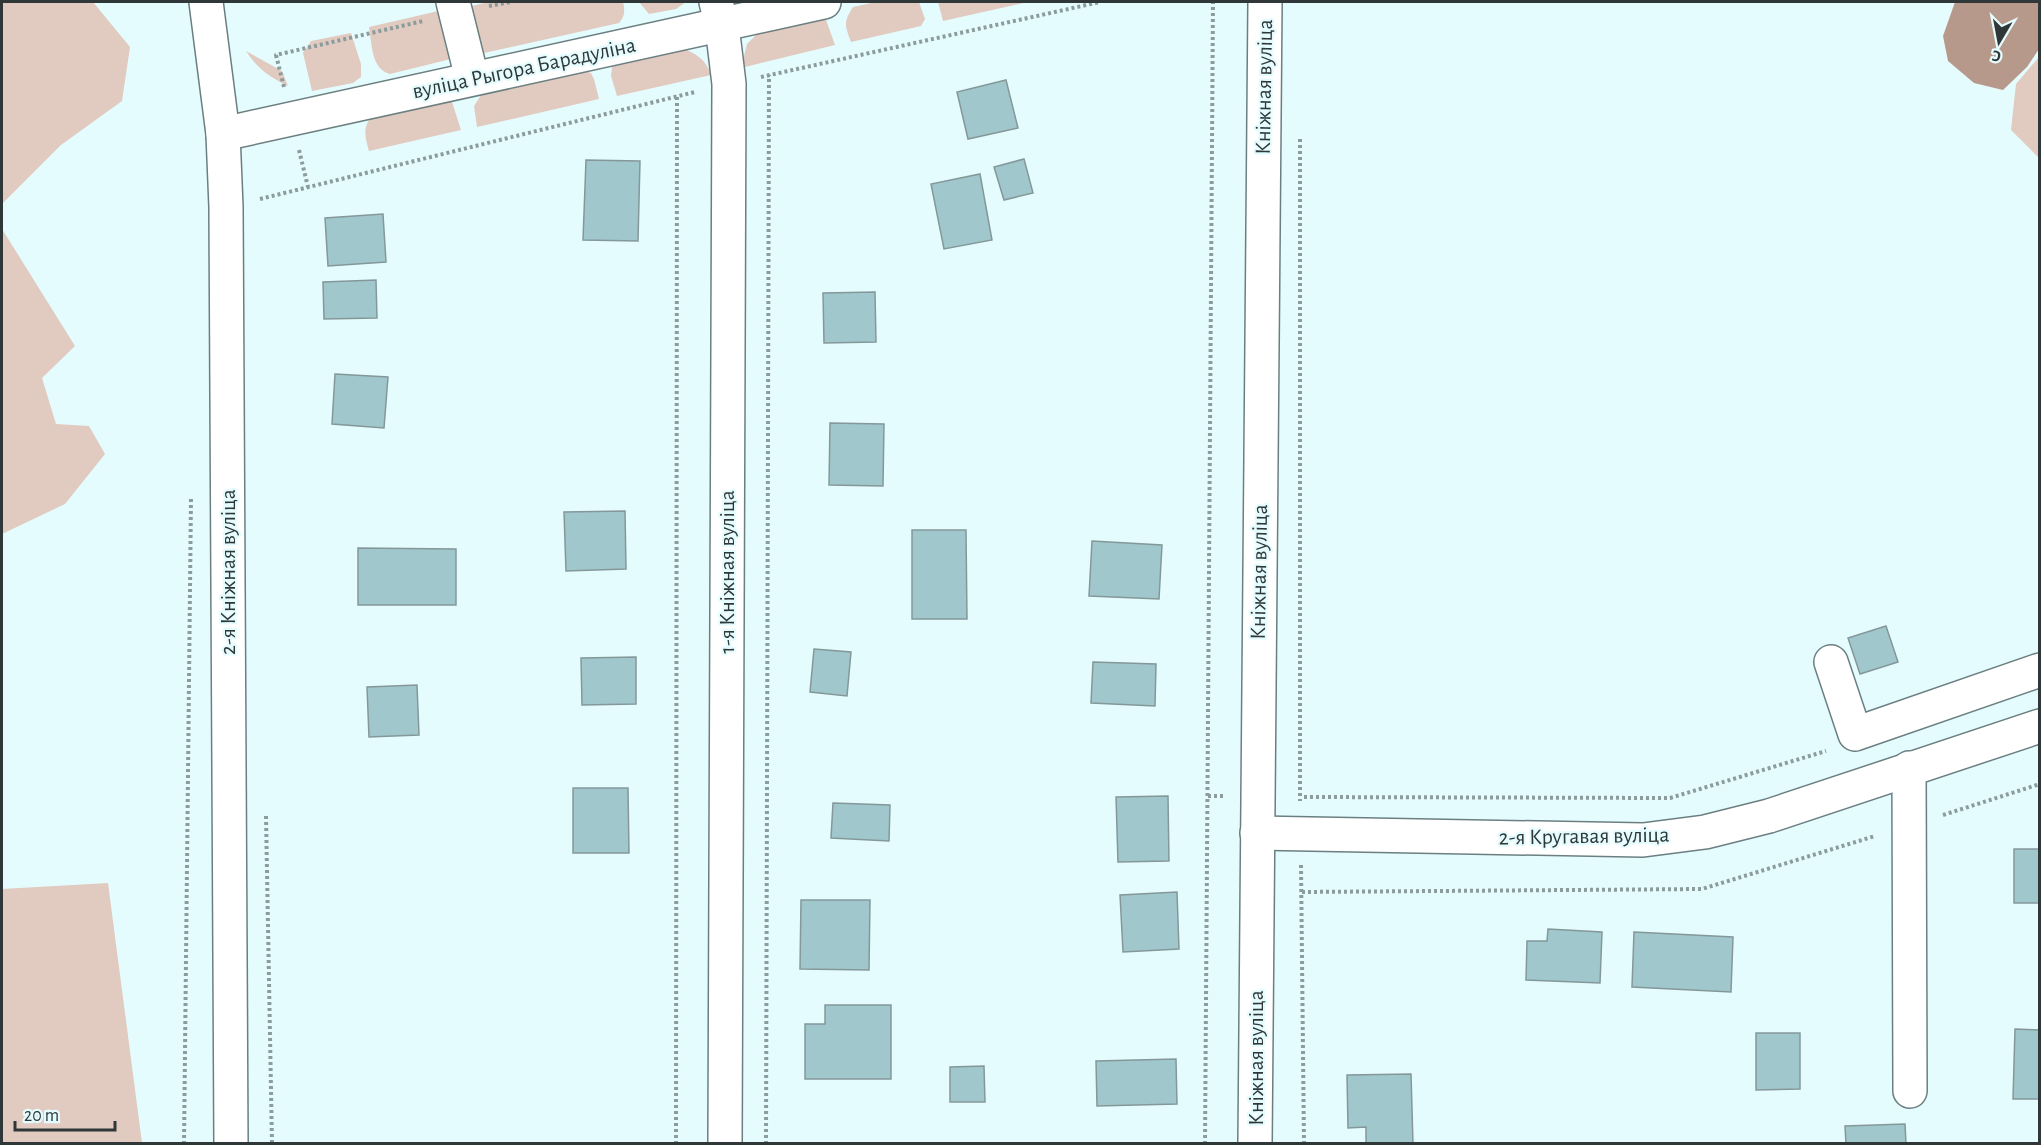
<svg xmlns="http://www.w3.org/2000/svg" width="2041" height="1145" font-family="'Alegreya Sans',sans-serif">
<style>
.green{fill:#e1cabf}
.water{fill:#b7998b}
.building{fill:#a0c7cb;stroke:#84989a;stroke-width:1.5}
.lines{fill:none;stroke-linecap:round;stroke-linejoin:round}
.minor-casing{stroke:#6b7f81;stroke-width:36}
.path{stroke:#8c9c9d;stroke-width:4;stroke-dasharray:3 3;stroke-linecap:butt}
.minor{stroke:#fff;stroke-width:33}
.labels{text-anchor:middle;dominant-baseline:central;stroke-width:4.5;stroke-linejoin:round;paint-order:stroke}
.street-label{font-size:22px;fill:#2f3738;stroke:#e5fcfe}
</style>
<rect width="100%" height="100%" fill="#e5fcfe"/>
<g class="green">
<polygon points="2,2 93,2 130,47 122,101 61,145 2,204"/>
<path d="M 489,2 L 623,2 C 625,11 625,16 619,23 L 484,53 L 477,49 L 463,8 Z"/>
<polygon points="639,2 686,2 676,9 649,14"/>
<path d="M 876,2 L 919,2 L 925,19 L 921,26 L 851,42 C 845,25 843,23 853,7 Z"/>
<polygon points="938,2 1028,2 943,21"/>
<path d="M 447,9 L 459,57 L 390,74 C 371,69 372,44 369,27 Z"/>
<polygon points="825,17 835,45 741,68 747,44 762,29"/>
<polygon points="351,33 361,64 361,77 353,83 312,91 303,53 311,41"/>
<path d="M 676,46 C 693,52 705,57 711,75 L 617,96 L 611,76 L 612,67 L 625,58 Z"/>
<path d="M 246,51 L 282,71 L 288,86 C 269,77 257,68 246,51 Z"/>
<polygon points="2039,57 2039,158 2011,130 2016,84"/>
<polygon points="579,69 591,73 594,79 599,99 477,127 474,106 483,92"/>
<path d="M 438,100 L 452,102 L 461,130 L 369,151 C 365,136 362,127 373,115 Z"/>
<polygon points="2,229 75,346 42,378 56,424 89,426 105,454 65,504 2,534"/>
<polygon points="108,883 142,1143 2,1143 2,889"/>
</g>
<polygon class="water" points="1955,2 2039,2 2039,49 2027,67 2003,90 1974,83 1948,61 1943,36"/>
<g class="building">
<polygon points="1006,80 1018,128 968,139 957,92"/>
<polygon points="1024,159 1033,193 1004,200 994,167"/>
<polygon points="586,160 640,161 638,241 583,240"/>
<polygon points="980,174 992,240 944,249 931,184"/>
<polygon points="383,214 386,262 328,266 325,218"/>
<polygon points="376,280 377,318 324,319 323,282"/>
<polygon points="875,292 876,342 824,343 823,293"/>
<polygon points="335,374 388,377 384,428 332,424"/>
<polygon points="830,423 884,424 883,486 829,485"/>
<polygon points="625,511 626,569 566,571 564,512"/>
<polygon points="912,530 966,530 967,619 912,619"/>
<polygon points="1092,541 1162,545 1159,599 1089,596"/>
<polygon points="358,548 456,549 456,605 358,605"/>
<polygon points="1886,626 1898,662 1860,674 1848,638"/>
<polygon points="814,649 851,652 847,696 810,692"/>
<polygon points="636,657 636,704 582,705 581,658"/>
<polygon points="1093,662 1156,664 1155,706 1091,703"/>
<polygon points="417,685 419,735 369,737 367,687"/>
<polygon points="573,788 628,788 629,853 573,853"/>
<polygon points="1168,796 1169,861 1118,862 1116,797"/>
<polygon points="833,803 890,805 889,841 831,838"/>
<rect x="2014" y="849" width="26" height="54"/>
<polygon points="1177,892 1179,949 1123,952 1120,895"/>
<polygon points="801,900 870,900 869,970 800,969"/>
<polygon points="1548,929 1602,932 1600,983 1526,980 1527,941 1547,941"/>
<polygon points="1634,932 1733,937 1731,992 1632,987"/>
<polygon points="825,1005 891,1005 891,1079 805,1079 805,1024 825,1024"/>
<polygon points="2015,1029 2040,1030 2040,1099 2013,1099"/>
<polygon points="1756,1033 1800,1033 1800,1089 1756,1090"/>
<polygon points="1176,1059 1177,1104 1097,1106 1096,1061"/>
<polygon points="984,1066 985,1102 950,1102 950,1067"/>
<polygon points="1411,1074 1413,1144 1366,1144 1366,1127 1348,1128 1347,1075"/>
<polygon points="1905,1124 1906,1144 1846,1144 1845,1126"/>
</g>
<g class="lines">
<defs>
<g id="minor">
<polyline points="206,2 223,134 226,207 231,1144"/>
<polyline points="453,2 472,78"/>
<polyline points="716,2 722,26 729,84 725,1144"/>
<polyline points="223,134 824,2"/>
<polyline points="1831,662 1855,734 2040,670"/>
<polyline points="1909,768 1910,1091"/>
<polyline points="1257,833 1643,840 1705,832 1769,816 2040,726"/>
<polyline points="1255,1144 1265,2"/>
</g>
</defs>
<use href="#minor" class="minor-casing"/>
<g class="path">
<polyline points="489,6 511,2"/>
<polyline points="761,77 1100,2"/>
<polyline points="284,87 276,55 423,21"/>
<polyline points="1300,139 1300,801"/>
<polyline points="299,150 308,187"/>
<polyline points="260,199 695,92"/>
<polyline points="1208,796 1224,796"/>
<polyline points="1304,797 1670,798 1826,751"/>
<polyline points="1943,815 2040,784"/>
<polyline points="266,816 272,1144"/>
<polyline points="1301,865 1304,1144"/>
<polyline points="1302,892 1702,889 1875,836"/>
<polyline points="184,1144 191,497"/>
<polyline points="676,1144 677,97"/>
<polyline points="766,1144 769,75"/>
<polyline points="1205,1144 1213,2"/>
</g>
<use href="#minor" class="minor"/>
</g>
<g class="labels">
<g class="street-label">
<text transform="translate(524 68) rotate(-12)">вуліца Рыгора Барадуліна</text>
<text transform="translate(1264 87) rotate(-89)">Кніжная вуліца</text>
<text transform="translate(228 572) rotate(-90)">2-я Кніжная вуліца</text>
<text transform="translate(727 572) rotate(-90)">1-я Кніжная вуліца</text>
<text transform="translate(1259 572) rotate(-89)">Кніжная вуліца</text>
<text transform="translate(1584 836) rotate(-1)">2-я Кругавая вуліца</text>
<text transform="translate(1256 1058) rotate(-90)">Кніжная вуліца</text>
</g>
</g>
<rect width="2041" height="1145" fill="none" stroke="#2f3738" stroke-width="6"/>
<g transform="translate(1999 42) rotate(190)" stroke="#e5fcfe" stroke-width="4.5" paint-order="stroke">
<path d="M0-4.5L10 22L0 15L-10 22Z" fill="#2f3738"/>
<text y="-9" font-size="16" font-weight="bold" text-anchor="middle" fill="#2f3738">С</text>
</g>
<path d="M15 1121v9h100v-9" fill="none" stroke="#2f3738" stroke-width="3"/>
<text x="24" y="1121" font-size="18" fill="#2f3738" stroke="#e5fcfe" stroke-width="4.5" paint-order="stroke">20 m</text>
</svg>
